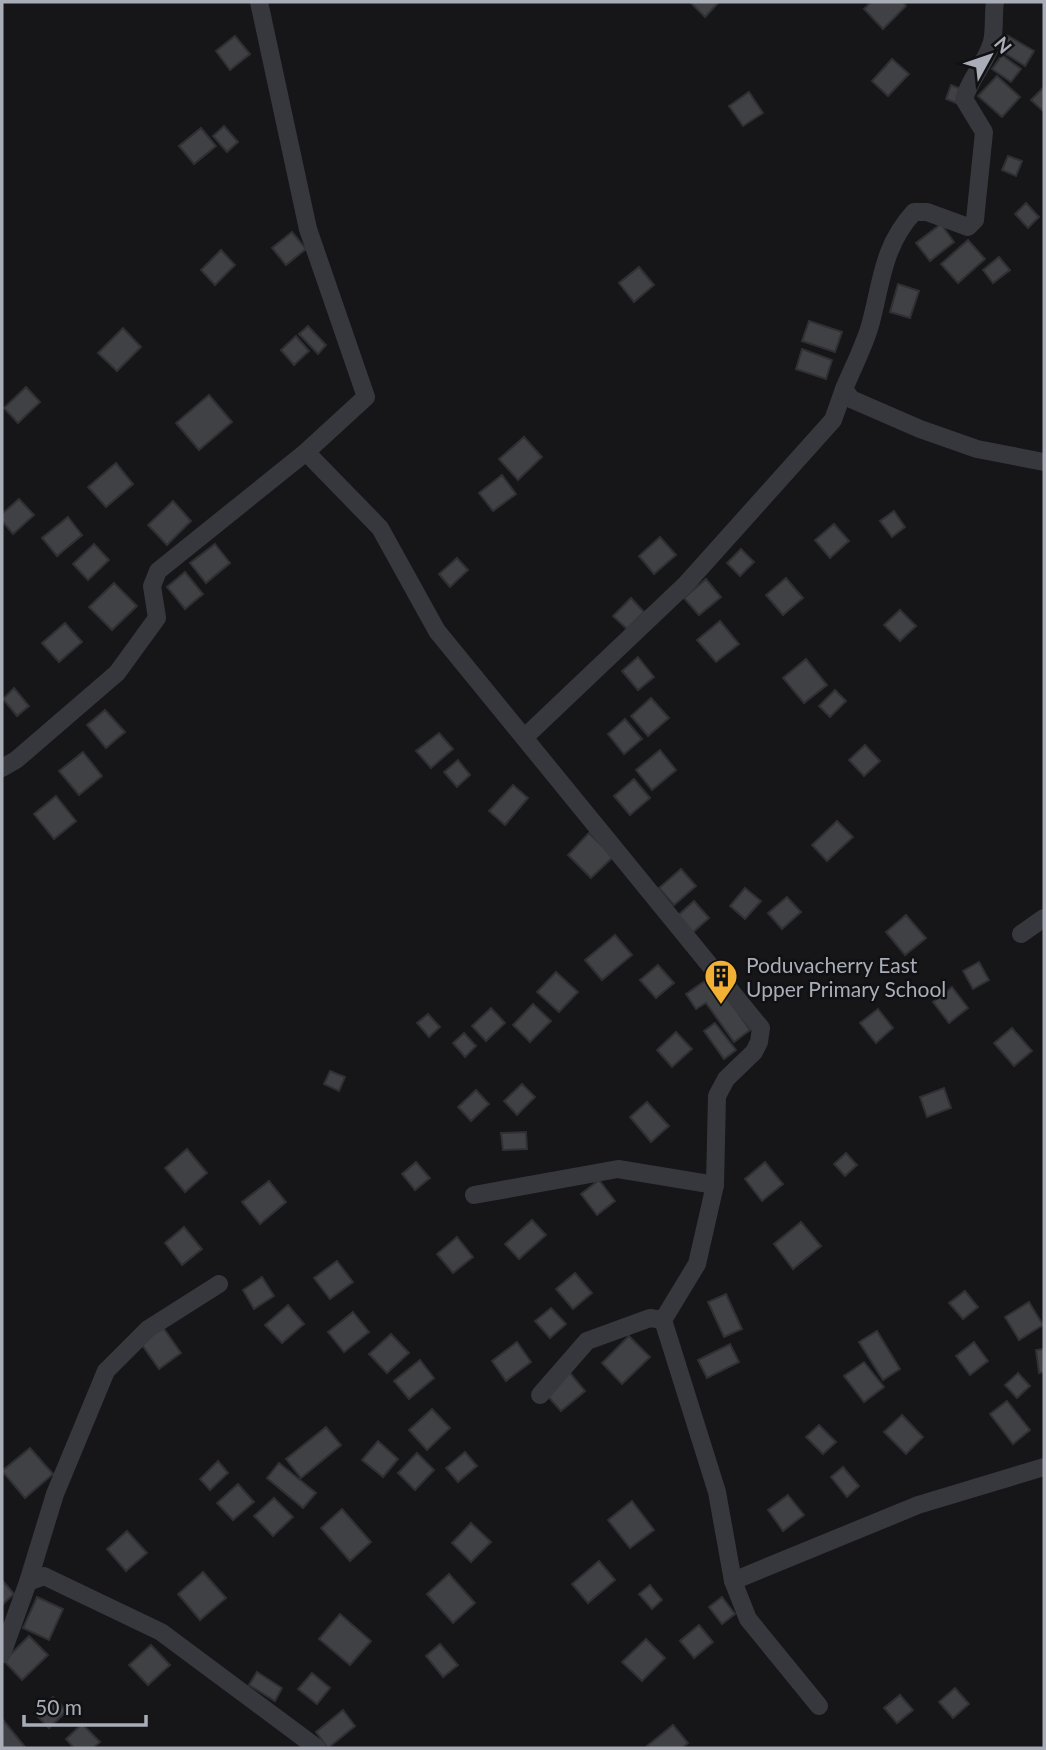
<svg xmlns="http://www.w3.org/2000/svg" width="1046" height="1750" font-family="Lato,sans-serif">
<style>
.building{fill:#404145;stroke:#303034;stroke-width:2}
.lines{fill:none;stroke-linecap:round;stroke-linejoin:round}
.minor{stroke:#37383d;stroke-width:18}
.labels{text-anchor:middle;dominant-baseline:central;stroke-width:5;stroke-linejoin:round;paint-order:stroke}
.poi-label{font-size:21px;fill:#a8adb8;stroke:#111113;text-anchor:start}
</style>
<rect width="100%" height="100%" fill="#161618"/>
<g class="building">
<polygon points="690,2 719,2 705,17"/>
<polygon points="871,2 903,2 906,6 883,29 864,9"/>
<polygon points="1005,34 1034,51 1025,66 996,48"/>
<polygon points="235,36 250,54 230,70 216,51"/>
<polygon points="1002,55 1021,69 1011,82 992,69"/>
<polygon points="892,59 909,74 888,96 872,81"/>
<polygon points="997,76 1020,97 1002,117 978,96"/>
<polygon points="951,85 961,89 956,103 946,99"/>
<polygon points="1044,87 1044,112 1031,100"/>
<polygon points="749,92 763,113 743,126 729,106"/>
<polygon points="224,126 238,142 227,152 213,136"/>
<polygon points="201,128 216,146 194,164 179,146"/>
<polygon points="1008,156 1022,161 1016,176 1002,170"/>
<polygon points="1026,203 1039,217 1028,228 1015,214"/>
<polygon points="941,224 954,242 930,261 916,243"/>
<polygon points="292,232 306,249 286,265 272,248"/>
<polygon points="968,240 985,259 958,283 941,264"/>
<polygon points="221,250 235,265 215,285 201,270"/>
<polygon points="999,257 1010,270 993,283 983,270"/>
<polygon points="639,267 654,285 634,302 619,283"/>
<polygon points="898,284 919,291 910,318 890,312"/>
<polygon points="809,321 842,332 835,352 802,341"/>
<polygon points="308,326 326,345 318,354 299,334"/>
<polygon points="123,328 141,347 117,371 98,353"/>
<polygon points="296,336 309,351 294,365 281,350"/>
<polygon points="802,349 832,360 826,379 796,369"/>
<polygon points="26,387 40,402 18,423 4,408"/>
<polygon points="209,395 232,422 199,450 176,423"/>
<polygon points="524,437 542,457 518,480 499,459"/>
<polygon points="116,463 133,484 106,507 88,487"/>
<polygon points="502,475 516,494 493,511 479,493"/>
<polygon points="19,499 34,515 13,534 2,521 2,514"/>
<polygon points="173,501 191,521 167,545 148,525"/>
<polygon points="894,511 905,527 892,537 880,521"/>
<polygon points="68,517 82,535 57,556 42,538"/>
<polygon points="834,524 849,541 830,558 815,540"/>
<polygon points="660,537 676,555 654,574 639,556"/>
<polygon points="94,544 109,560 88,580 73,564"/>
<polygon points="215,544 230,563 206,583 190,563"/>
<polygon points="741,549 754,562 740,576 727,563"/>
<polygon points="457,558 468,570 450,587 439,574"/>
<polygon points="185,572 203,594 185,609 167,587"/>
<polygon points="786,578 803,598 783,615 766,595"/>
<polygon points="706,579 721,597 699,615 684,598"/>
<polygon points="114,583 137,606 112,630 89,607"/>
<polygon points="631,598 644,612 627,629 613,616"/>
<polygon points="900,610 916,626 900,641 884,625"/>
<polygon points="720,621 739,644 716,662 697,640"/>
<polygon points="65,623 82,642 59,662 42,643"/>
<polygon points="638,657 654,677 638,690 622,671"/>
<polygon points="806,659 827,685 804,703 783,678"/>
<polygon points="14,688 29,706 17,716 3,699"/>
<polygon points="835,690 846,701 830,717 819,706"/>
<polygon points="651,698 669,718 648,736 631,716"/>
<polygon points="105,710 125,732 106,748 87,725"/>
<polygon points="625,719 642,739 624,754 608,734"/>
<polygon points="439,733 453,749 431,768 416,751"/>
<polygon points="865,745 880,761 864,776 849,760"/>
<polygon points="660,750 676,770 652,790 636,770"/>
<polygon points="83,752 102,776 79,795 59,771"/>
<polygon points="458,760 470,775 457,787 444,772"/>
<polygon points="634,779 650,798 630,815 614,796"/>
<polygon points="513,785 528,798 505,825 489,811"/>
<polygon points="56,796 76,821 54,839 34,814"/>
<polygon points="837,821 853,837 827,861 812,845"/>
<polygon points="589,833 613,857 591,878 568,855"/>
<polygon points="681,869 696,886 674,905 659,888"/>
<polygon points="745,888 761,901 745,919 730,906"/>
<polygon points="787,897 801,912 782,929 768,913"/>
<polygon points="694,901 709,918 691,934 676,917"/>
<polygon points="906,915 926,938 905,955 886,932"/>
<polygon points="615,935 632,955 602,980 585,960"/>
<polygon points="979,962 989,980 973,989 963,971"/>
<polygon points="658,965 674,983 656,998 640,980"/>
<polygon points="556,972 578,992 559,1012 537,992"/>
<polygon points="712,976 750,1030 734,1042 706,1003 696,1009 686,994"/>
<polygon points="952,987 968,1008 949,1023 933,1002"/>
<polygon points="533,1004 551,1021 530,1042 513,1025"/>
<polygon points="491,1008 505,1023 486,1041 472,1026"/>
<polygon points="878,1009 893,1028 876,1043 860,1023"/>
<polygon points="428,1014 440,1027 429,1037 417,1023"/>
<polygon points="715,1023 736,1050 724,1059 704,1031"/>
<polygon points="1012,1028 1032,1051 1014,1066 994,1043"/>
<polygon points="676,1032 692,1049 672,1067 657,1050"/>
<polygon points="464,1033 476,1046 465,1057 453,1043"/>
<polygon points="330,1071 345,1077 339,1091 324,1084"/>
<polygon points="522,1084 535,1097 517,1115 504,1101"/>
<polygon points="944,1088 951,1108 927,1117 920,1097"/>
<polygon points="476,1090 489,1104 471,1121 458,1107"/>
<polygon points="647,1102 669,1126 651,1142 630,1117"/>
<polygon points="526,1132 527,1149 503,1150 501,1133"/>
<polygon points="187,1149 207,1173 185,1192 165,1168"/>
<polygon points="846,1153 857,1165 845,1176 834,1164"/>
<polygon points="416,1162 430,1178 415,1190 402,1174"/>
<polygon points="765,1162 783,1184 762,1201 745,1179"/>
<polygon points="599,1180 615,1201 597,1215 581,1194"/>
<polygon points="269,1181 286,1202 260,1224 242,1202"/>
<polygon points="532,1220 546,1235 519,1259 505,1244"/>
<polygon points="801,1222 821,1246 793,1269 774,1244"/>
<polygon points="184,1227 202,1249 182,1265 165,1243"/>
<polygon points="457,1237 473,1257 453,1273 437,1254"/>
<polygon points="337,1261 353,1282 330,1299 314,1278"/>
<polygon points="575,1273 592,1293 573,1309 556,1289"/>
<polygon points="262,1277 274,1296 254,1309 243,1290"/>
<polygon points="965,1291 978,1307 963,1319 949,1303"/>
<polygon points="726,1294 742,1329 724,1337 708,1302"/>
<polygon points="1029,1302 1043,1325 1019,1340 1005,1317"/>
<polygon points="288,1305 304,1324 282,1343 265,1325"/>
<polygon points="551,1308 566,1324 550,1338 535,1321"/>
<polygon points="353,1312 369,1332 344,1352 328,1332"/>
<polygon points="162,1326 181,1353 159,1369 140,1342"/>
<polygon points="877,1331 900,1369 883,1380 859,1342"/>
<polygon points="391,1334 409,1353 387,1373 369,1354"/>
<polygon points="629,1336 650,1357 622,1384 602,1363"/>
<polygon points="517,1342 531,1362 506,1381 492,1361"/>
<polygon points="974,1342 988,1361 970,1375 956,1356"/>
<polygon points="730,1344 739,1362 707,1378 698,1360"/>
<polygon points="1044,1349 1044,1372 1039,1373 1036,1350"/>
<polygon points="420,1360 434,1378 409,1399 394,1381"/>
<polygon points="864,1362 884,1387 864,1402 844,1376"/>
<polygon points="570,1373 585,1391 561,1411 545,1393"/>
<polygon points="1018,1373 1030,1386 1017,1398 1005,1385"/>
<polygon points="1007,1401 1030,1430 1013,1444 990,1414"/>
<polygon points="432,1409 450,1428 427,1450 409,1430"/>
<polygon points="902,1415 923,1437 906,1454 884,1432"/>
<polygon points="819,1425 836,1442 823,1454 806,1437"/>
<polygon points="326,1427 341,1445 301,1478 286,1459"/>
<polygon points="378,1441 398,1459 383,1477 362,1460"/>
<polygon points="30,1448 53,1474 25,1498 2,1471"/>
<polygon points="465,1452 477,1466 458,1482 446,1468"/>
<polygon points="417,1453 434,1470 415,1490 398,1473"/>
<polygon points="218,1461 228,1473 210,1490 200,1479"/>
<polygon points="279,1463 316,1493 303,1508 267,1478"/>
<polygon points="843,1467 859,1486 847,1497 831,1477"/>
<polygon points="238,1484 254,1502 233,1520 217,1503"/>
<polygon points="788,1495 804,1515 783,1531 768,1510"/>
<polygon points="274,1498 293,1517 273,1536 254,1516"/>
<polygon points="632,1501 654,1530 630,1548 608,1520"/>
<polygon points="342,1509 371,1542 350,1561 321,1528"/>
<polygon points="471,1523 491,1542 471,1562 452,1543"/>
<polygon points="127,1531 147,1553 126,1571 107,1549"/>
<polygon points="599,1561 615,1580 588,1603 572,1584"/>
<polygon points="203,1572 226,1598 200,1620 178,1594"/>
<polygon points="449,1574 475,1603 453,1623 427,1594"/>
<polygon points="2,1580 14,1594 2,1605"/>
<polygon points="650,1585 662,1600 652,1609 639,1594"/>
<polygon points="37,1597 63,1609 49,1640 23,1628"/>
<polygon points="722,1597 735,1614 722,1624 709,1607"/>
<polygon points="340,1614 371,1641 350,1665 319,1639"/>
<polygon points="699,1625 713,1642 694,1658 680,1641"/>
<polygon points="29,1636 48,1655 22,1680 4,1661"/>
<polygon points="646,1639 665,1658 642,1681 622,1662"/>
<polygon points="440,1644 458,1665 443,1677 426,1656"/>
<polygon points="151,1645 170,1665 148,1685 129,1665"/>
<polygon points="257,1672 282,1688 275,1701 249,1685"/>
<polygon points="312,1673 330,1688 317,1704 298,1689"/>
<polygon points="955,1688 969,1704 953,1718 939,1702"/>
<polygon points="900,1695 913,1710 897,1723 884,1708"/>
<polygon points="53,1697 67,1711 49,1728 35,1714"/>
<polygon points="343,1710 355,1726 328,1748 316,1732"/>
<polygon points="3,1720 25,1747 23,1748 2,1748"/>
<polygon points="82,1724 100,1742 93,1748 74,1748 66,1739"/>
<polygon points="673,1725 688,1743 682,1748 649,1748 647,1746"/>
</g>
<g class="lines">
<g class="minor">
<path d="M 995,2 C 993,15 995,29 992,42 C 986,63 970,78 964,99 L 984,132 L 975,220 L 968,227 L 927,212 L 914,212 C 883,246 882,280 871,322 C 865,345 853,367 844,389 L 851,399 L 920,429 L 977,449 L 1044,462"/>
<polyline points="306,452 380,528 437,631 761,1028 759,1042 754,1052 726,1079 717,1096 715,1185 697,1264 663,1320 717,1492 733,1581 748,1619 819,1706"/>
<polyline points="526,736 686,584 833,420 844,389"/>
<polyline points="2,768 16,760 117,673 157,618 152,586 158,571 306,452 366,397 308,229 259,2"/>
<polyline points="1021,934 1044,918"/>
<polyline points="474,1195 618,1169 715,1185"/>
<polyline points="540,1395 587,1341 650,1318 663,1320"/>
<polyline points="733,1581 918,1505 1044,1467"/>
<polyline points="28,1582 55,1494 106,1371 148,1329 219,1284"/>
<polyline points="2,1654 28,1582 44,1576 161,1632 317,1748"/>
</g>
</g>
<defs>
<symbol id="building-pin" viewBox="-11 -11 22 30"><path d="M0 17L-7.5 6A9.5 9.5 0 1 1 7.5 6Z" fill="#f2b134" stroke="#111113"/><path d="M-4-6H4V6H1V3H-1V6H-4ZM-2.5-4.3h1.7v1.8h-1.7ZM.8-4.3h1.7v1.8H.8ZM-2.5-1h1.7V.8h-1.7ZM.8-1h1.7V.8H.8Z" fill="#111"/></symbol>
</defs>
<g fill-rule="evenodd">
<use href="#building-pin" x="702" y="957" width="38" height="52"/>
</g>
<g class="labels">
<g class="poi-label">
<text x="746" y="964">Poduvacherry East<tspan x="746" dy="24">Upper Primary School</tspan></text>
</g>
</g>
<rect width="1046" height="1750" fill="none" stroke="#a8adb8" stroke-width="7"/>
<g transform="translate(990 56) rotate(50)" stroke="#111113" stroke-width="5" paint-order="stroke">
<path d="M0-5L12 26L0 18L-12 26Z" fill="#a8adb8"/>
<text y="-10" font-size="19" font-weight="bold" text-anchor="middle" fill="#a8adb8">N</text>
</g>
<path d="M24 1715v10h122v-10" fill="none" stroke="#a8adb8" stroke-width="3.5"/>
<text x="35" y="1715" font-size="21" fill="#a8adb8" stroke="#111113" stroke-width="5" paint-order="stroke">50 m</text>
</svg>
